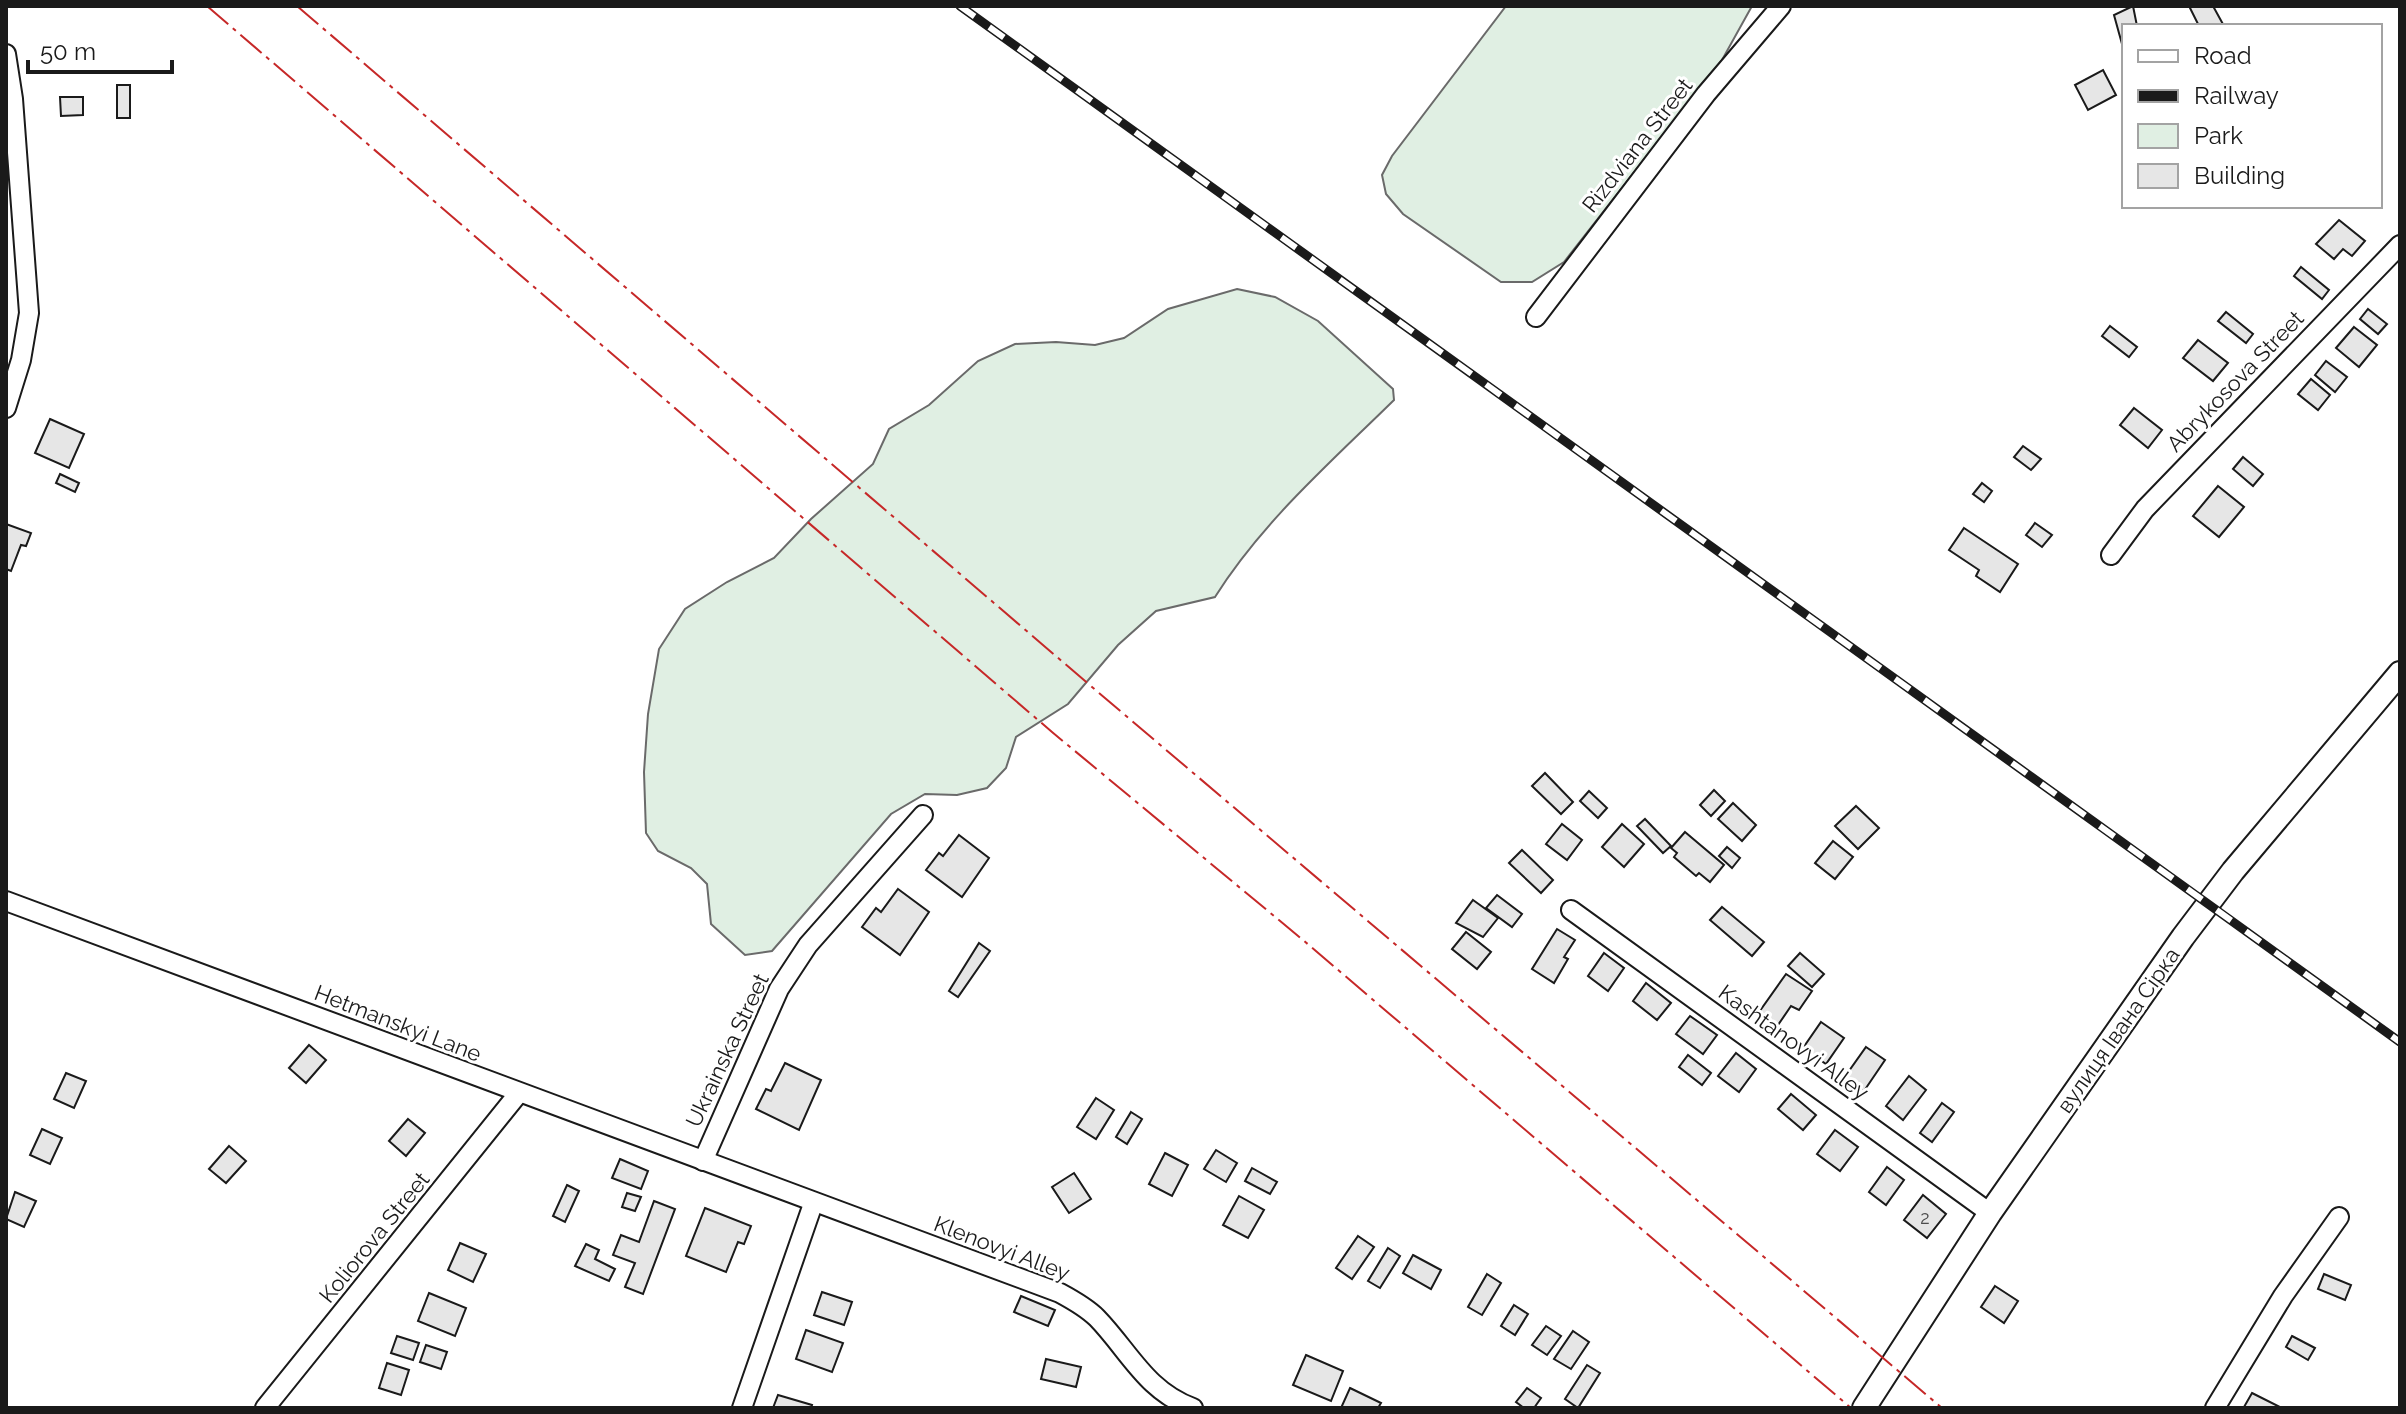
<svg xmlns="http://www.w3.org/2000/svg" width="2406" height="1414" font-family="Raleway,sans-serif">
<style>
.green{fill:#e0efe3;stroke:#6a6a6a;stroke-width:2}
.building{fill:#e6e6e6;stroke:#1a1a1a;stroke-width:2}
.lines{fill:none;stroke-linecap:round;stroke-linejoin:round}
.minor-casing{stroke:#1a1a1a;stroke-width:22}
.tertiary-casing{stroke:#1a1a1a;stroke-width:26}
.minor{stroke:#fff;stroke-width:18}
.tertiary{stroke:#fff;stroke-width:22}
.rail-casing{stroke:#1a1a1a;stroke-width:9}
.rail{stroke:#fff;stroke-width:6;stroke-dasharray:18;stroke-linecap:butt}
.power{stroke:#c62828;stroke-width:2;stroke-dasharray:28 6 4 6;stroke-linecap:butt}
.labels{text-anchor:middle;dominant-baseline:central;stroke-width:6;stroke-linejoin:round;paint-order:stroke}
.number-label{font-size:18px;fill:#4d4d4d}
.street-label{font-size:22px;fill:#1a1a1a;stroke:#fff}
</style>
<rect width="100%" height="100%" fill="#fff"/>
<g class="green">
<polygon points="1506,6 1752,6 1722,60 1564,262 1532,282 1501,282 1403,214 1386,194 1382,175 1392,156"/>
<path d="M 1237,289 L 1275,297 L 1318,321 L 1393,389 L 1394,400 C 1331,462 1262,522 1215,597 L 1156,611 L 1118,645 L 1068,704 L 1016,737 L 1006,768 L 987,788 L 957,795 L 925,794 L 891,814 L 772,951 L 745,955 L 711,924 L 707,884 L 691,868 L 658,851 L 646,833 L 644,772 L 648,714 L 659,649 L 685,609 L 727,582 L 774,558 L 811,519 L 873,464 L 889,429 L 929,405 L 978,361 L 1015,344 L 1056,342 L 1095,345 L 1124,338 L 1168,309 Z"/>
</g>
<g class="building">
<polygon points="2133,6 2137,26 2124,26 2122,44 2114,15"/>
<polygon points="2189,6 2213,6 2224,26 2199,26"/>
<polygon points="2103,70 2116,95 2088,110 2075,85"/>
<rect x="117" y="85" width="13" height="33"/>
<polygon points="60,97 83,97 83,115 61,116"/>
<polygon points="2339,220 2365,241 2352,256 2343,249 2334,259 2316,244"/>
<polygon points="2301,267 2329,290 2322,299 2294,276"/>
<polygon points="2368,309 2387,324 2378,334 2360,319"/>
<polygon points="2226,312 2253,334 2246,343 2218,321"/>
<polygon points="2110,326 2137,347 2129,357 2102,336"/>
<polygon points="2354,327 2377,345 2359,367 2336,348"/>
<polygon points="2198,340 2228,363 2213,381 2183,358"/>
<polygon points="2326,361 2347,377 2335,392 2315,375"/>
<polygon points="2311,379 2330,395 2318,410 2298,394"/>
<polygon points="2134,408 2162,430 2148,448 2120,425"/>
<polygon points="50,419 84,434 69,468 35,453"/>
<polygon points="2023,446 2041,459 2031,470 2014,457"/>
<polygon points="2243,457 2263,474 2253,486 2233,469"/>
<polygon points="60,474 79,483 75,492 56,483"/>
<polygon points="1982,483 1992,491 1984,502 1973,494"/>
<polygon points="2218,486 2244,507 2219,537 2193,516"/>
<polygon points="2035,523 2052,535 2042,547 2026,535"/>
<polygon points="6,524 31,533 26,546 21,545 11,571 6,569"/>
<polygon points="1964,528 2018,564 2000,592 1976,576 1979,570 1949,550"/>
<polygon points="1545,773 1573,802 1561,814 1532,786"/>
<polygon points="1714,790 1725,801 1711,816 1700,805"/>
<polygon points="1589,791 1607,808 1598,818 1580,801"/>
<polygon points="1733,803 1756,825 1742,841 1718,819"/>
<polygon points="1856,806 1879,828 1858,849 1835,826"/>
<polygon points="1645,819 1671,846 1663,853 1637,826"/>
<polygon points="1562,824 1582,840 1567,860 1546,844"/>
<polygon points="1622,824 1644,844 1624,867 1602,847"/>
<polygon points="1685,832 1724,865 1710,882 1699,873 1696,876 1674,857 1677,853 1671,848"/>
<polygon points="959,835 989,858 962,897 926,870 939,853 943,856"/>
<polygon points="1833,841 1853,857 1835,879 1815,863"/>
<polygon points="1727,847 1740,858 1732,868 1719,856"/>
<polygon points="1522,850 1553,880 1541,893 1509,863"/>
<polygon points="898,889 929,912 900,955 862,927 876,908 881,912"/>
<polygon points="1497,895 1522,914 1512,927 1486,908"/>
<polygon points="1473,900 1498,918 1483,937 1456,923"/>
<polygon points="1722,907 1764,942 1752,956 1710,920"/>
<polygon points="1557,929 1575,940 1564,957 1568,959 1554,983 1532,969"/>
<polygon points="1466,932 1491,952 1477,969 1452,949"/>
<polygon points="979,943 990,951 958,997 949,991"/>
<polygon points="1604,953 1624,968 1608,991 1588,976"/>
<polygon points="1800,953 1824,974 1812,987 1788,966"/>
<polygon points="1786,974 1812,991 1799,1010 1791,1006 1776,1028 1757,1015"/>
<polygon points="1646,983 1671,1003 1657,1020 1633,1001"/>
<polygon points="1690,1016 1717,1035 1703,1054 1676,1034"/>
<polygon points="1821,1022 1844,1038 1826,1064 1803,1048"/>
<polygon points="309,1045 326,1060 306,1083 289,1068"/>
<polygon points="1866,1047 1885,1060 1864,1091 1844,1078"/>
<polygon points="1736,1053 1756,1069 1739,1092 1718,1076"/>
<polygon points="1688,1055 1711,1073 1702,1085 1679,1067"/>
<polygon points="785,1063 821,1080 799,1130 756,1109 766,1089 771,1091"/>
<polygon points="66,1073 86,1081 74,1108 54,1099"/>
<polygon points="1909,1076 1926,1090 1903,1120 1886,1106"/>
<polygon points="1791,1094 1816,1115 1803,1130 1778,1109"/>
<polygon points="1096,1098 1114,1110 1096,1139 1077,1127"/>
<polygon points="1942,1103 1954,1112 1932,1142 1920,1133"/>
<polygon points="1131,1112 1142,1119 1127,1144 1116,1137"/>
<polygon points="408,1119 425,1133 406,1156 389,1141"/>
<polygon points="42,1129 62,1138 50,1164 30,1155"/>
<polygon points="1835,1130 1858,1147 1840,1171 1817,1154"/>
<polygon points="229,1146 246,1161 226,1183 209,1169"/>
<polygon points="1216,1150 1237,1163 1226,1182 1204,1169"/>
<polygon points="1165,1153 1188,1165 1172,1196 1149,1184"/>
<polygon points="620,1159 648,1171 641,1189 612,1178"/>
<polygon points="1887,1167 1904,1180 1886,1205 1869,1192"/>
<polygon points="1252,1168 1277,1182 1270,1194 1245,1181"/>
<polygon points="1074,1173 1091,1199 1069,1213 1052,1187"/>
<polygon points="567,1185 579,1191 565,1222 553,1216"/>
<polygon points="15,1192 36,1201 24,1227 6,1219"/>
<polygon points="627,1193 641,1197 635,1211 622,1207"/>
<polygon points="1923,1195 1946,1214 1927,1238 1904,1220"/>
<polygon points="1239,1196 1264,1210 1248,1238 1223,1225"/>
<polygon points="654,1201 675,1209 643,1294 625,1287 635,1263 613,1255 621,1235 639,1242"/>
<polygon points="705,1208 751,1226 744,1244 738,1242 726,1272 686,1256"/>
<polygon points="1358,1236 1374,1247 1352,1279 1336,1268"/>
<polygon points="460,1243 486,1254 473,1282 448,1270"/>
<polygon points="586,1244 599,1250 595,1259 615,1269 609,1281 575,1266"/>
<polygon points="1388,1248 1400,1256 1380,1288 1368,1281"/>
<polygon points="1413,1255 1441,1270 1431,1289 1403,1273"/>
<polygon points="1487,1274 1501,1283 1482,1315 1468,1307"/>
<polygon points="2324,1274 2351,1285 2345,1300 2318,1289"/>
<polygon points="1995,1286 2018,1301 2004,1323 1981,1307"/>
<polygon points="822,1292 852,1302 844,1325 814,1315"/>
<polygon points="429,1293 466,1308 455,1336 418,1321"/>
<polygon points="1021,1296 1055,1310 1048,1326 1014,1312"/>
<polygon points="1514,1305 1528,1314 1515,1335 1501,1326"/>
<polygon points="1546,1326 1561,1336 1547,1355 1532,1345"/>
<polygon points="806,1330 843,1343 832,1372 796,1359"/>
<polygon points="1573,1331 1589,1342 1571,1369 1554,1359"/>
<polygon points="397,1336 419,1343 413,1360 391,1353"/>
<polygon points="2292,1336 2315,1348 2308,1360 2286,1347"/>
<polygon points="426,1345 447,1352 441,1369 420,1362"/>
<polygon points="1306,1355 1343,1371 1331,1401 1293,1385"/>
<polygon points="1046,1359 1081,1367 1076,1387 1041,1379"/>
<polygon points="387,1363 409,1370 401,1395 379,1388"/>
<polygon points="1587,1365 1600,1373 1578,1408 1565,1399"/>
<polygon points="1350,1388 1381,1403 1378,1408 1341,1408"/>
<polygon points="1527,1388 1541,1398 1534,1408 1524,1408 1516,1402"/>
<polygon points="2252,1393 2280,1407 2279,1408 2244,1407"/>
<polygon points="778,1395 812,1405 811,1408 773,1408"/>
</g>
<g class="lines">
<defs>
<g id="minor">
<polyline points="6,54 13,99 29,313 21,360 6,408"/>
<polyline points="1536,317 1706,94 1781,6"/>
<polyline points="2111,555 2145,509 2400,245"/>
<path d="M 6,901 L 1060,1293 C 1073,1300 1087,1308 1097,1318 C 1129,1351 1146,1391 1193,1408"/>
<polyline points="1571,910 1990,1213"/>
<polyline points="703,1161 779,989 808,945 923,815"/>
<polyline points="265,1408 518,1094"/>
<polyline points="742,1408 813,1204"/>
<polyline points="2215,1408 2283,1296 2339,1217"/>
</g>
<polyline id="tertiary" points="1864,1408 1990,1213 2183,937 2233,871 2400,673"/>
</defs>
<use href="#minor" class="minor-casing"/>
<use href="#tertiary" class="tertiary-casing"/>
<use href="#minor" class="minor"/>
<use href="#tertiary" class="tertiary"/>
<defs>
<polyline id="rail" points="960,6 2400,1042"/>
</defs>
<use href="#rail" class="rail-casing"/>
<use href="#rail" class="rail"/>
<g class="power">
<polyline points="207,6 1052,732 1303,940 1851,1408"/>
<polyline points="297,6 1099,693 1942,1408"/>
</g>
</g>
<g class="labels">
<g class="number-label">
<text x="1925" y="1217">2</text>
</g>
<g class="street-label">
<text transform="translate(1637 145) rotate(-52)">Rizdviana Street</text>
<text transform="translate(2235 381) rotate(-46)">Abrykosova Street</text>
<text transform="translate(398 1023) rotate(21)">Hetmanskyi Lane</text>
<text transform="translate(2118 1030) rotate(-55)">вулиця Івана Сірка</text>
<text transform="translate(1794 1042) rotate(36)">Kashtanovyi Alley</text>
<text transform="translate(727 1050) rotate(-65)">Ukrainska Street</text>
<text transform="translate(374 1237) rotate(-51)">Koliorova Street</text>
<text transform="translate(1002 1248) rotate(21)">Klenovyi Alley</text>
</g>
</g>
<rect width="2406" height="1414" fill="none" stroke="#1a1a1a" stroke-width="16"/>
<rect x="2122" y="24" width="260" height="184" fill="#ffffff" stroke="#a3a3a3" stroke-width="2"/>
<rect x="2138" y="50" width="40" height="12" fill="#ffffff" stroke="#a3a3a3" stroke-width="2"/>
<text x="2194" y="64" font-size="24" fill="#1a1a1a">Road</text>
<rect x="2138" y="90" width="40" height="12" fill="#1a1a1a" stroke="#a3a3a3" stroke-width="2"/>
<text x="2194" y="104" font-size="24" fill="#1a1a1a">Railway</text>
<rect x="2138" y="124" width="40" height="24" fill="#e0efe3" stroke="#a3a3a3" stroke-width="2"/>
<text x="2194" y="144" font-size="24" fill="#1a1a1a">Park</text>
<rect x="2138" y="164" width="40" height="24" fill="#e6e6e6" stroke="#a3a3a3" stroke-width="2"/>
<text x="2194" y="184" font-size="24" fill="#1a1a1a">Building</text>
<path d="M28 60v12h144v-12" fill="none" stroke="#1a1a1a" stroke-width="4"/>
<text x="40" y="60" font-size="24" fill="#1a1a1a" stroke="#ffffff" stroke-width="6" paint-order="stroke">50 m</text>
</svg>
